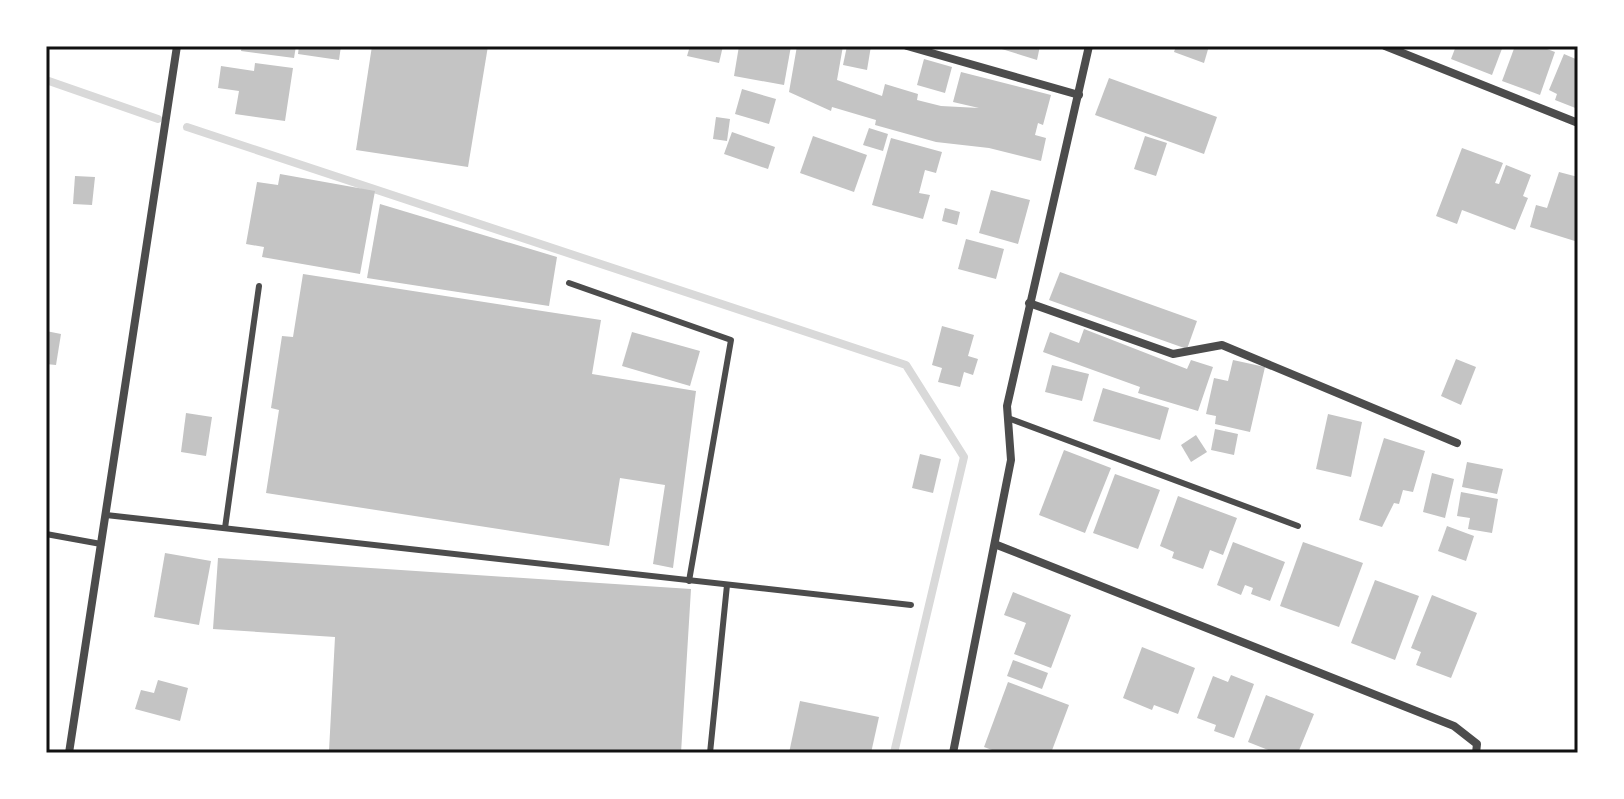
<svg xmlns="http://www.w3.org/2000/svg" width="1624" height="799" font-family="Figtree,sans-serif">
<style>
.lines{fill:none;stroke-linecap:round;stroke-linejoin:round}
.stream{stroke:#d9d9d9;stroke-width:8}
.building{fill:#c4c4c4}
.service{stroke:#4c4c4c;stroke-width:6}
.minor{stroke:#4c4c4c;stroke-width:8}
.neatline{fill:none;stroke:#111;stroke-width:3}
</style>
<rect width="100%" height="100%" fill="#fff"/>
<g class="lines">
<g class="stream">
<polyline points="46,80 158,119"/>
<polyline points="187,127 906,365 964,457 894,753"/>
</g>
</g>
<g class="building">
<polygon points="242,46 296,46 294,58 241,51"/>
<polygon points="299,46 341,46 339,60 298,54"/>
<polygon points="372,46 488,46 468,167 356,150"/>
<polygon points="690,46 723,46 719,63 687,56"/>
<polygon points="739,46 791,46 784,85 734,76"/>
<polygon points="797,46 843,46 837,80 882,96 885,84 918,94 917,100 941,106 979,108 953,102 961,72 1051,95 1043,125 1038,123 1035,135 1046,138 1041,161 989,148 936,142 875,125 876,120 832,107 831,111 789,92"/>
<polygon points="847,46 871,46 867,70 843,65"/>
<polygon points="992,46 1040,46 1037,60"/>
<polygon points="1176,46 1209,46 1204,63 1174,52"/>
<polygon points="1456,46 1503,46 1492,75 1451,59"/>
<polygon points="1515,46 1539,46 1555,52 1540,95 1502,81"/>
<polygon points="1564,54 1578,60 1578,109 1555,100 1557,94 1549,90"/>
<polygon points="924,59 952,67 945,93 917,85"/>
<polygon points="255,63 293,68 285,121 235,114 239,91 218,88 221,66 254,71"/>
<polygon points="1109,78 1217,117 1204,154 1095,115"/>
<polygon points="742,89 776,99 769,124 735,114"/>
<polygon points="716,117 730,119 727,141 713,139"/>
<polygon points="869,128 888,134 883,151 863,145"/>
<polygon points="732,132 775,147 768,169 724,154"/>
<polygon points="813,136 867,155 854,192 800,173"/>
<polygon points="1145,136 1167,143 1156,176 1134,169"/>
<polygon points="891,138 942,152 936,173 925,170 919,193 930,195 923,219 872,205"/>
<polygon points="1462,148 1503,163 1495,183 1499,184 1506,165 1531,175 1523,196 1528,198 1515,230 1462,210 1457,224 1436,216"/>
<polygon points="1559,172 1578,177 1578,242 1530,227 1536,205 1547,208"/>
<polygon points="280,174 375,191 360,274 262,257 264,247 246,244 257,182 278,185"/>
<polygon points="75,176 95,177 92,205 73,204"/>
<polygon points="991,190 1030,200 1018,244 979,233"/>
<polygon points="380,204 557,257 549,306 367,278"/>
<polygon points="945,208 960,212 957,225 942,221"/>
<polygon points="966,239 1004,249 996,279 958,269"/>
<polygon points="1060,272 1197,321 1187,349 1049,300"/>
<polygon points="303,274 601,320 592,374 696,391 673,568 653,564 665,485 620,478 609,546 266,493 279,410 271,408 282,336 293,337"/>
<polygon points="942,326 974,335 968,356 978,359 973,375 964,372 960,387 938,382 942,368 932,365"/>
<polygon points="1084,329 1187,369 1191,360 1213,367 1198,411 1138,393 1140,387 1043,352 1050,332 1079,343"/>
<polygon points="46,331 61,334 56,365 46,364"/>
<polygon points="632,332 700,351 690,386 622,366"/>
<polygon points="1456,359 1476,367 1461,405 1441,396"/>
<polygon points="1233,360 1265,367 1250,432 1215,424 1216,416 1206,414 1214,378 1228,381"/>
<polygon points="1052,365 1089,374 1082,401 1045,392"/>
<polygon points="1103,388 1169,408 1160,440 1093,421"/>
<polygon points="186,413 212,417 206,456 181,452"/>
<polygon points="1328,414 1362,422 1351,477 1316,469"/>
<polygon points="1215,429 1238,434 1234,455 1211,450"/>
<polygon points="1196,435 1207,452 1191,462 1181,445"/>
<polygon points="1384,438 1425,451 1413,492 1403,490 1399,504 1394,503 1382,527 1359,520"/>
<polygon points="1064,450 1111,468 1085,533 1039,515"/>
<polygon points="920,454 941,459 933,493 912,488"/>
<polygon points="1467,462 1503,469 1497,494 1462,487"/>
<polygon points="1432,473 1454,479 1445,518 1423,512"/>
<polygon points="1115,474 1160,490 1138,549 1093,533"/>
<polygon points="1461,492 1498,499 1492,533 1468,529 1470,518 1457,516"/>
<polygon points="1178,496 1237,518 1223,555 1210,550 1203,569 1172,558 1174,552 1160,546"/>
<polygon points="1447,526 1474,536 1466,561 1438,551"/>
<polygon points="1233,542 1285,562 1270,601 1251,594 1253,588 1245,585 1241,595 1217,585"/>
<polygon points="1303,542 1363,563 1339,627 1280,606"/>
<polygon points="165,553 211,561 199,625 154,617"/>
<polygon points="218,558 691,589 681,753 329,751 335,637 213,629"/>
<polygon points="1375,580 1419,596 1395,660 1351,643"/>
<polygon points="1013,592 1071,615 1051,668 1014,654 1026,623 1004,615"/>
<polygon points="1432,595 1477,613 1451,678 1416,665 1421,652 1411,648"/>
<polygon points="1142,647 1195,668 1178,714 1154,705 1152,710 1123,698"/>
<polygon points="1013,660 1048,673 1042,689 1007,676"/>
<polygon points="1231,675 1254,684 1234,738 1214,731 1216,725 1197,718 1213,676 1228,682"/>
<polygon points="158,680 188,688 180,721 135,709 141,690 154,693"/>
<polygon points="1008,682 1069,705 1051,753 1000,753 984,747"/>
<polygon points="1266,695 1314,714 1298,753 1276,753 1248,742"/>
<polygon points="800,701 879,717 871,753 789,753"/>
</g>
<g class="lines">
<g class="service">
<polyline points="569,283 731,340 689,581"/>
<polyline points="1008,418 1298,526"/>
<polyline points="106,515 911,605"/>
<polyline points="225,528 259,286"/>
<polyline points="46,534 101,544"/>
<polyline points="710,753 727,585"/>
</g>
<g class="minor">
<polyline points="907,46 1079,95"/>
<polyline points="1385,46 1578,123"/>
<polyline points="1029,303 1173,354 1222,345 1457,443"/>
<polyline points="997,545 1454,726 1477,744 1476,753"/>
<polyline points="69,753 177,46"/>
<polyline points="953,753 1011,460 1007,406 1089,46"/>
</g>
</g>
<rect width="1624" height="799" fill="none" stroke="#ffffff" stroke-width="96"/>
<rect x="48" y="48" width="1528" height="703" class="neatline"/>
</svg>
